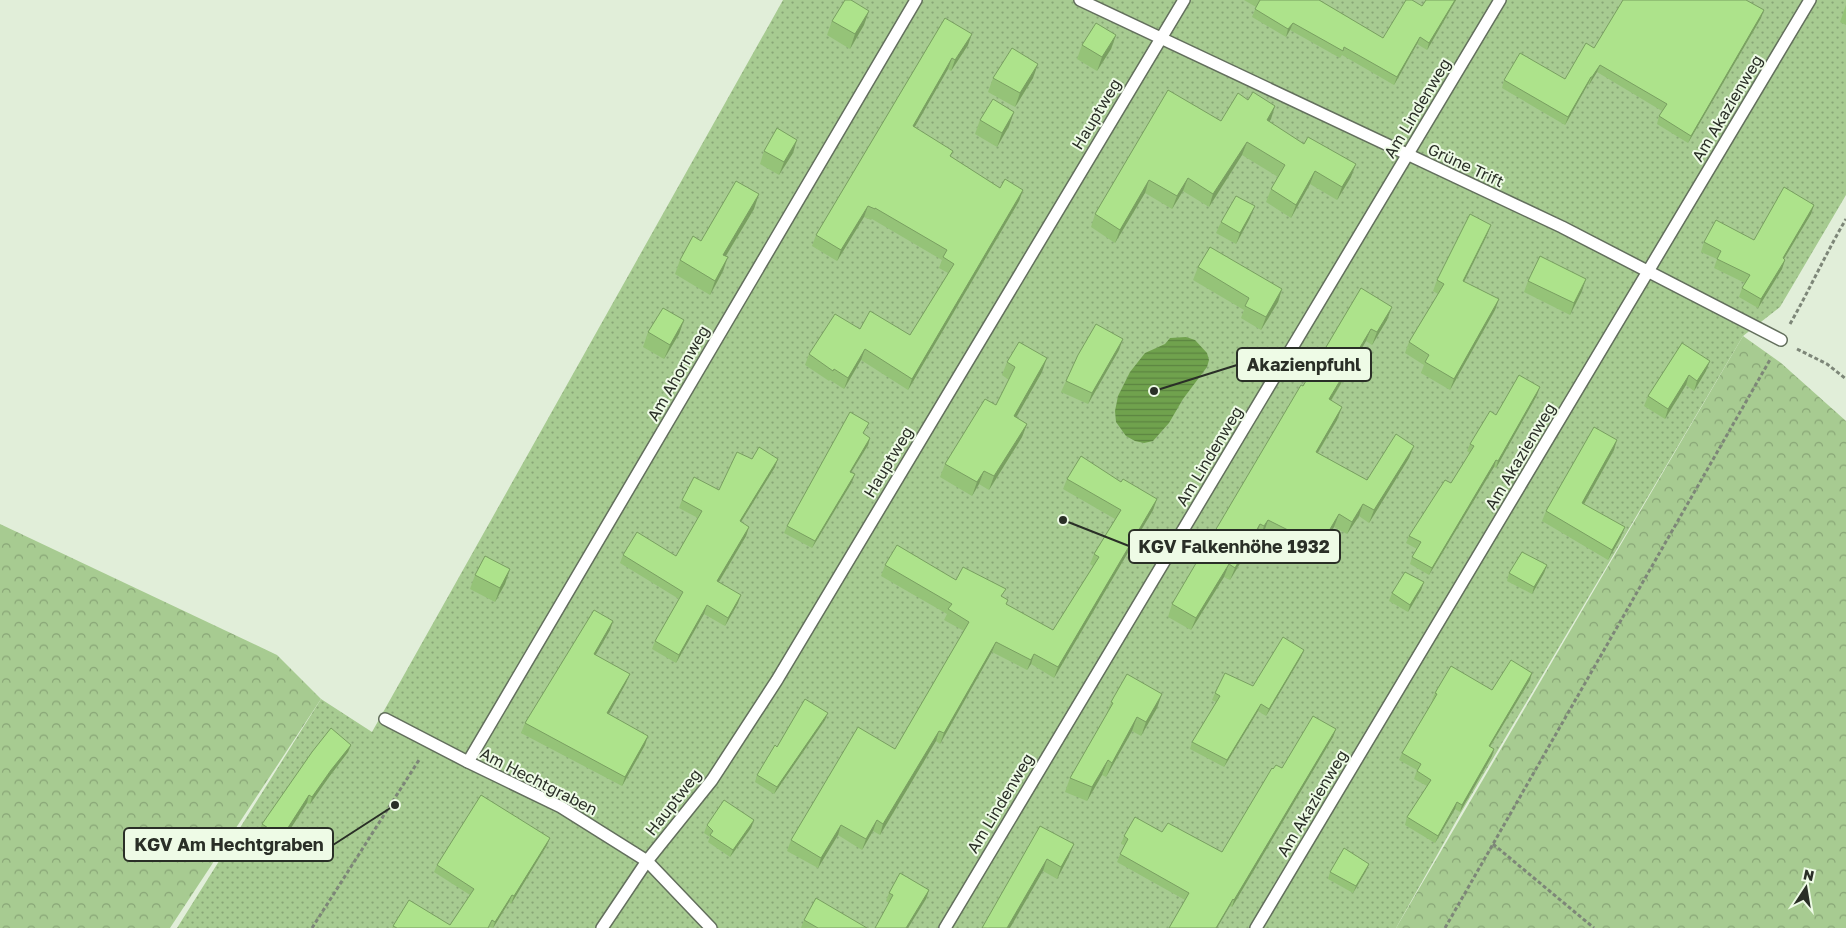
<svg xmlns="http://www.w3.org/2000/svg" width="1846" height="928" font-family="'Golos Text',sans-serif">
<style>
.green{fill:url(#green-dots)}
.forest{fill:url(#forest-crowns)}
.water{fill:url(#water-rules)}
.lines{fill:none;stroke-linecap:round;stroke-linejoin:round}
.service-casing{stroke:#636f5d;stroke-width:14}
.path{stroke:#7d8678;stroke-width:3;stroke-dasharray:4 2.5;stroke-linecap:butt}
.service{stroke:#fff;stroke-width:11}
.wall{fill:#95c378}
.shaded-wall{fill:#799f61}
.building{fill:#ade38b;stroke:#799f61}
.labels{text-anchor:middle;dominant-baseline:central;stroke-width:4;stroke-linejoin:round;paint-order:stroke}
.street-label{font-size:16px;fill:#2a2f27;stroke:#eefbe6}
.leader{fill:none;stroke:#2a2f27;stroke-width:2}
.callout-dot{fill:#2a2f27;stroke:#eefbe6;stroke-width:2}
.callout{fill:#eefbe6;stroke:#2a2f27;stroke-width:2}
.callout-label{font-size:18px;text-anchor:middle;font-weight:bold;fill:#2a2f27}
</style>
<defs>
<pattern id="green-dots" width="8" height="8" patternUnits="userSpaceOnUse" patternTransform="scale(1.25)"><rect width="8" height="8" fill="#a7cb91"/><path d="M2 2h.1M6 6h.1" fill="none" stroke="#88a576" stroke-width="1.8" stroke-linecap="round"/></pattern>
<pattern id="forest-crowns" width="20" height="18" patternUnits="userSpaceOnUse" patternTransform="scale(1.25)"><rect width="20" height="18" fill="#a7cb91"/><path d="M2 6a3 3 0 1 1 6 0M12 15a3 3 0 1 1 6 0" fill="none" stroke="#88a576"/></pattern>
<pattern id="water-rules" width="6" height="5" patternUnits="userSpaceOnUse" patternTransform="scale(1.25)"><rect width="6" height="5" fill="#70a24d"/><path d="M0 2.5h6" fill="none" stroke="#5c8440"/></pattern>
</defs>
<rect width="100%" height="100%" fill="#e1eed9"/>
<polygon class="green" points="783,0 1846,0 1846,195 1780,307 1743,336 1459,816 1396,928 177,928 321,699 372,732"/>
<g class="forest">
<polygon points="1743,336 1781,363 1846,421 1846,928 1396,928"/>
<polygon points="0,524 277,655 321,699 170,928 0,928"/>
</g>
<polygon class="water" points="1186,337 1195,340 1207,353 1209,360 1207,367 1183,399 1169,423 1153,441 1144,443 1135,441 1126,436 1116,422 1115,411 1118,396 1130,372 1145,353 1165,344 1170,338"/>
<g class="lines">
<defs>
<g id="service">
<polyline points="1080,0 1562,227 1781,340"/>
<polyline points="385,719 468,762 561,807 647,861 711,928"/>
<polyline points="468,762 916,0"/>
<polyline points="602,928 647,861 712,780 777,680 1184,0"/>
<polyline points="945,928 1500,0"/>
<polyline points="1256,928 1810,0"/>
</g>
</defs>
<use href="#service" class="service-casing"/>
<g class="path">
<path d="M 1790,324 C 1810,289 1826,253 1846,219"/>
<polyline points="1797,349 1827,364 1846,379"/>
<polyline points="1493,844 1594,928"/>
<polyline points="312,928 419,760"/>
<polyline points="1445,928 1771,358"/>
</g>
<use href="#service" class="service"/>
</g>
<g class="wall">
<polygon points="1244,0 1319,0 1383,38 1422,6 1456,0 1427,50 1417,44 1394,85 1342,55 1340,58 1290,30 1286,37 1252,17 1256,7"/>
<polygon points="1846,5 1846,25 1840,22"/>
<polygon points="945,18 968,45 951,71 948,69 914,127 951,157 1000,188 1023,190 1019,201 908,390 861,360 844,389 830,380 829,381 805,365 809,354 860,329 910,335 948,273 939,268 942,260 872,219 871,220 864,217 837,261 812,246 816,235"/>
<polygon points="1761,18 1688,143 1657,124 1659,116 1662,111 1597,72 1589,85 1588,84 1565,125 1502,88 1504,80 1565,79 1594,48"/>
<polygon points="832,21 864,25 850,49 827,35"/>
<polygon points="1116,35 1111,49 1097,71 1077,59 1082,45"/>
<polygon points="993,78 1033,78 1015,107 988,92"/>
<polygon points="1014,112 1009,126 997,147 975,134 980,120"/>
<polygon points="1271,119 1269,121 1351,177 1337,200 1310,184 1291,218 1266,202 1271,189 1278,177 1242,155 1209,207 1183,191 1172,209 1145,193 1115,243 1091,227 1095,214 1221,121"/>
<polygon points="764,151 793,153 779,175 760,164"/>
<polygon points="1814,205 1811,214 1784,259 1785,260 1782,269 1758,308 1739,297 1742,288 1745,283 1714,268 1717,259 1701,252 1704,242 1754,240"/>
<polygon points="754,209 726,256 723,271 710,295 675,274 680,260 701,241"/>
<polygon points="1250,218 1236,244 1216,233 1221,222"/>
<polygon points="1491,225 1487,235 1464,282 1499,299 1495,310 1450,390 1421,373 1424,365 1405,353 1409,342 1438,294 1433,291 1437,280"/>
<polygon points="1198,267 1282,289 1278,302 1261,330 1241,318 1244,310 1193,280"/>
<polygon points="1528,281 1582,291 1570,315 1524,292"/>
<polygon points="1361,288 1387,320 1372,345 1366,341 1331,401 1342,407 1337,420 1318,453 1367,480 1414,446 1409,458 1369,523 1359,516 1347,534 1334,527 1316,559 1264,532 1260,539 1256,537 1230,580 1224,577 1191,630 1168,617 1172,604"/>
<polygon points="684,320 679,334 664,359 643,347 648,332"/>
<polygon points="1682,343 1706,371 1694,391 1686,385 1665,419 1644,406 1648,396"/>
<polygon points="1119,350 1088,404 1061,392 1066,381"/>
<polygon points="1007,362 1042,372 1016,417 1027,424 1022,437 989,490 979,484 972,496 940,477 945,464 996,405 1009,380 1002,375"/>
<polygon points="1537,395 1496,468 1494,467 1429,575 1410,564 1412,557 1417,549 1406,543 1409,536 1451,483 1470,453 1467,451 1470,444 1496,415"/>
<polygon points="866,431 864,434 870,438 868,445 851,472 852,482 812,548 784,533 787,526"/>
<polygon points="1614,450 1584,504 1621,537 1608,560 1542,521 1546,511"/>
<polygon points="752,459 775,467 741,522 749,527 746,536 719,582 738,603 725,626 704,614 676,663 652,649 655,641 679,599 620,563 623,555 676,556 698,518 679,508 682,500 719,490"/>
<polygon points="1067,479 1121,482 1157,499 1153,510 1054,678 1031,664 1027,670 992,652 940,744 936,741 880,835 873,831 862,850 838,835 818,868 787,851 791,840 895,749 964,631 944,620 947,614 881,576 885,565 956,580 1003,597 1006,604 1053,630 1093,566 1090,564 1094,554 1115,519 1063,489"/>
<polygon points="1547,565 1544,573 1532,594 1507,581 1509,573"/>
<polygon points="510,569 505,584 495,602 470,589 475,575"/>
<polygon points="1424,582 1421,590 1408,612 1389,601 1392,593"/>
<polygon points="613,621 610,630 595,655 630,674 626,683 608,714 645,745 622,786 521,733 525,723"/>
<polygon points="1304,650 1301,657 1266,716 1258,711 1224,767 1190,749 1192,742 1216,702 1212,700 1215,693 1253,686"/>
<polygon points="1530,680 1490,747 1494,749 1492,756 1460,812 1455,809 1435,843 1405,825 1407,817 1427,786 1414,779 1417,770 1399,760 1402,753 1433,701 1432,700 1435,693 1492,690"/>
<polygon points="1111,702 1157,708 1141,736 1132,731 1106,777 1102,775 1087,801 1065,792 1070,778 1106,716"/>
<polygon points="825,720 774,794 755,782 757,775 777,747"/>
<polygon points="1336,729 1333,737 1232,907 1230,906 1185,900 1117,862 1124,845 1121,844 1124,836 1162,832 1222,852 1282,768"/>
<polygon points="351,745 348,752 329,777 310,804 307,803 280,845 259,831 262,824"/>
<polygon points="754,820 751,828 730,857 708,842 710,837 704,833 707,825"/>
<polygon points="1040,826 1069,856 1057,879 1043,871"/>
<polygon points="547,845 511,904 509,902 493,928 490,927 489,928 392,928 393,926 450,925 470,895 434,872 437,865"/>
<polygon points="1366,871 1353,893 1328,879 1330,872"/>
<polygon points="929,890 926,899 889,903 886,901 889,893"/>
<polygon points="804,920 867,928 801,928"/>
</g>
<g class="shaded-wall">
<polygon points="1455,0 1456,0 1427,50 1429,43"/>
<polygon points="1764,10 1761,18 1688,143 1691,136"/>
<polygon points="869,11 864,25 850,49 855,34"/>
<polygon points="1293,23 1290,30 1286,37 1288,29"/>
<polygon points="972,34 968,45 951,71 955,60"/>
<polygon points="1116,35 1111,49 1097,71 1102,57"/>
<polygon points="1420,37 1417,44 1394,85 1397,77"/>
<polygon points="952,58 948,69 909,137 913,126"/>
<polygon points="1038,64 1033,78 1015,107 1020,93"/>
<polygon points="1600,65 1597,72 1589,85 1592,77"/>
<polygon points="1591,77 1588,84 1565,125 1568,117"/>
<polygon points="1275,106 1271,119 1262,133 1267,120"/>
<polygon points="1014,112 1009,126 997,147 1002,133"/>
<polygon points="797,140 793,153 779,175 784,162"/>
<polygon points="1247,142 1242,155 1209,207 1213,194"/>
<polygon points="1356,164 1351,177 1337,200 1342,187"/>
<polygon points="1315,171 1310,184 1291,218 1296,205"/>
<polygon points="1188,178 1183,191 1172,209 1177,196"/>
<polygon points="1149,180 1145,193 1115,243 1120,230"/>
<polygon points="1023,190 1019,201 908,390 912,379"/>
<polygon points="759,194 754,209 718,269 723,255"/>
<polygon points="1814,205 1811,214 1779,267 1783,258"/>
<polygon points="868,206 864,217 837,261 841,250"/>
<polygon points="1255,206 1250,218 1236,244 1240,233"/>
<polygon points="1491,225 1487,235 1459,292 1463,281"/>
<polygon points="728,257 723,271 710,295 715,281"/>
<polygon points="1785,260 1782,269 1758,308 1761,299"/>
<polygon points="1586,279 1582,291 1570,315 1574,303"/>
<polygon points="1282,289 1278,302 1261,330 1266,317"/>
<polygon points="1499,299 1495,310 1450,390 1454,379"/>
<polygon points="1392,307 1387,320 1372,345 1377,332"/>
<polygon points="684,320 679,334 664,359 670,345"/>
<polygon points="1371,329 1366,341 1324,412 1329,399"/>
<polygon points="1123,339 1119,350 1088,404 1092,393"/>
<polygon points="865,349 861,360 844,389 848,378"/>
<polygon points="1047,358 1042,372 1009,430 1014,416"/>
<polygon points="1710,361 1706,371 1694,391 1697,381"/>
<polygon points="1689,375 1686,385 1665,419 1668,409"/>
<polygon points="1540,387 1537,395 1496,468 1498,461"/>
<polygon points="1342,407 1337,420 1311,464 1316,452"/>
<polygon points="1027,424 1022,437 989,490 994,476"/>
<polygon points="870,438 868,445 847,479 850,472"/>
<polygon points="1617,440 1614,450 1579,513 1582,503"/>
<polygon points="1414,446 1409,458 1369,523 1374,510"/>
<polygon points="778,459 775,467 736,530 740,521"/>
<polygon points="1496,460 1494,467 1429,575 1432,568"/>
<polygon points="984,471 979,484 972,496 977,482"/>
<polygon points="855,474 852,482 812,548 815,541"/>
<polygon points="1157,499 1153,510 1054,678 1058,667"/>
<polygon points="1363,504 1359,516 1347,534 1352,522"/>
<polygon points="1339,514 1334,527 1316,559 1320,546"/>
<polygon points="1268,520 1264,532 1260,539 1264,526"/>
<polygon points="1260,524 1256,537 1230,580 1235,568"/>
<polygon points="749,527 746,536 714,590 717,581"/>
<polygon points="1625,527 1621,537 1608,560 1612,550"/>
<polygon points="1229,564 1224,577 1191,630 1196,618"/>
<polygon points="1547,565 1544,573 1532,594 1534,587"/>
<polygon points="510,569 505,584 495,602 500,588"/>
<polygon points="1424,582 1421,590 1408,612 1410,605"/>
<polygon points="741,595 738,603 725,626 728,618"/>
<polygon points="707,605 704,614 676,663 679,655"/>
<polygon points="613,621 610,630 591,663 594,654"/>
<polygon points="996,642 992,652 940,744 944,733"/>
<polygon points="1304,650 1301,657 1266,716 1269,709"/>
<polygon points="1034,654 1031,664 1027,670 1031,660"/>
<polygon points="1532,673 1530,680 1486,753 1489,746"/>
<polygon points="630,674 626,683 604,723 607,713"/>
<polygon points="1162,694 1157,708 1141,736 1146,722"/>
<polygon points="1261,704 1258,711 1224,767 1227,760"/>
<polygon points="828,713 825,720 774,794 777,787"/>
<polygon points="1137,717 1132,731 1106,777 1112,763"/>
<polygon points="1336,729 1333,737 1232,907 1234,900"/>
<polygon points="939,731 936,741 880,835 883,824"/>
<polygon points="648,736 645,745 622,786 625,777"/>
<polygon points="351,745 348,752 329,777 310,804 312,797 331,770"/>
<polygon points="1494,749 1492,756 1460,812 1462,805"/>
<polygon points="1108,760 1102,775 1087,801 1092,787"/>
<polygon points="309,795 307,803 280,845 282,837"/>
<polygon points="1457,802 1455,809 1435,843 1438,836"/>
<polygon points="754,820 751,828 730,857 733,850"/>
<polygon points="877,820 873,831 862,850 866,839"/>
<polygon points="841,825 838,835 818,868 821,858"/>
<polygon points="550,838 547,845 511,904 514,896"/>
<polygon points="1074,844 1069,856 1057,879 1061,867"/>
<polygon points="1047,859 1043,871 1010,928 1007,928"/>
<polygon points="1369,864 1366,871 1353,893 1356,886"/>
<polygon points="929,890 926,899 908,928 906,928"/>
<polygon points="512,895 509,902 493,928 495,922"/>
<polygon points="1233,899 1230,906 1217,928 1216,928"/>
</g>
<g class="building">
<polygon points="845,0 851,0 869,11 855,34 832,21"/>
<polygon points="1260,0 1319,0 1383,38 1406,0 1412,0 1422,6 1426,0 1455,0 1429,43 1420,37 1397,77 1344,47 1343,51 1293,23 1288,29 1255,9"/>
<polygon points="1623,0 1746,0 1764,10 1691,136 1659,116 1667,104 1600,65 1592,77 1591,77 1568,117 1504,80 1520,53 1565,79 1586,43 1594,48"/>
<polygon points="945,18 972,34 955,60 952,58 913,126 953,151 950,156 1000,188 1005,179 1023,190 912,379 865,349 848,378 834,369 833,371 809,354 835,314 860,329 870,311 910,335 954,264 943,257 947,250 875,208 875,209 868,206 841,250 816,235"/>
<polygon points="1096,23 1116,35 1102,57 1082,45"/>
<polygon points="1012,48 1038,64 1020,93 993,78"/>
<polygon points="1168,90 1221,121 1238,93 1248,100 1253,92 1275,106 1267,120 1304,144 1308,137 1356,164 1342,187 1315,171 1296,205 1271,189 1285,165 1247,142 1213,194 1188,178 1177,196 1149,180 1120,230 1095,214"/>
<polygon points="993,99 1014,112 1002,133 980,120"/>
<polygon points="777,128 797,140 784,162 764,151"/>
<polygon points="736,181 759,194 723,255 728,257 715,281 680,260 693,236 701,241"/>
<polygon points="1784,187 1814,205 1783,258 1785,260 1761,299 1742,288 1750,275 1717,259 1721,251 1704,242 1716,220 1754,240"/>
<polygon points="1236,196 1255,206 1240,233 1221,222"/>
<polygon points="1470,214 1491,225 1463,281 1499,299 1454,379 1425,362 1429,355 1409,342 1444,284 1437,280"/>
<polygon points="1210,247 1282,289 1266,317 1245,306 1249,298 1198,267"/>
<polygon points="1540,256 1586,279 1574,303 1528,281"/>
<polygon points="1361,288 1392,307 1377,332 1371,329 1329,399 1342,407 1316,452 1367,480 1396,434 1414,446 1374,510 1363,504 1352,522 1339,514 1320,546 1268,520 1264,526 1260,524 1235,568 1229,564 1196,618 1172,604 1301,385 1303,386"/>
<polygon points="663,308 684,320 670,345 648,332"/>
<polygon points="1096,324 1123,339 1092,393 1066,381 1078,355"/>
<polygon points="1019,342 1047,358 1014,416 1027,424 994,476 984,471 977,482 945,464 985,399 996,405 1015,367 1007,362"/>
<polygon points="1682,343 1710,361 1697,381 1689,375 1668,409 1648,396"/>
<polygon points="1519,375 1540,387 1498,461 1496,460 1432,568 1412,557 1421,542 1409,536 1445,480 1451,483 1474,446 1470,444 1490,411 1496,415"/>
<polygon points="850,412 869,423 863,433 870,438 850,472 855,474 815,541 787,526"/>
<polygon points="1594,427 1617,440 1582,503 1625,527 1612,550 1546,511"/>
<polygon points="759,447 778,459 740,521 749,527 717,581 741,595 728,618 707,605 679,655 655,641 683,592 623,555 637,532 676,556 702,511 682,500 694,477 719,490 737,452 752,459"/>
<polygon points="1081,456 1121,482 1123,479 1157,499 1058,667 1034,654 1031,660 996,642 944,733 939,731 883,824 877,820 866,839 841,825 821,858 791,840 858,727 895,749 969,622 948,609 952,604 885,565 897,545 956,580 963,567 1006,589 1001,596 1008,600 1006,604 1053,630 1099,557 1094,554 1121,510 1067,479"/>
<polygon points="1522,552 1547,565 1534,587 1509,573"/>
<polygon points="485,556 510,569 500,588 475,575"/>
<polygon points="1405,572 1424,582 1410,605 1392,593"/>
<polygon points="594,610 613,621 594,654 630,674 607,713 648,736 625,777 525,723"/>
<polygon points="1283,637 1304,650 1269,709 1261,704 1227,760 1192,742 1220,696 1215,693 1225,673 1253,686"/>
<polygon points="1511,660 1532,673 1489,746 1494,749 1462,805 1457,802 1438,836 1407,817 1431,780 1417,771 1421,764 1402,753 1437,694 1435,693 1451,666 1492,690"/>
<polygon points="1127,674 1162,694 1146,722 1137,717 1112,763 1108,760 1092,787 1070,778 1113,703 1111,702"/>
<polygon points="805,699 828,713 777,787 757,775 775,745 777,747"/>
<polygon points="1313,716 1336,729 1234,900 1233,899 1216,928 1169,928 1189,893 1120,854 1128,839 1124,836 1135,817 1162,832 1168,823 1222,852 1272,768 1273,769 1276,765 1282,768"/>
<polygon points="331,728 351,745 331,770 312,797 309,795 282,837 262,824 312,752"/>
<polygon points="481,795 550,838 514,896 512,895 495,922 492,920 488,928 397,928 393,926 409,900 450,925 474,889 437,865"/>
<polygon points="724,800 754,820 733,850 710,835 713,831 707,825"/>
<polygon points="1040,826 1074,844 1061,867 1047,859 1007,928 982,928"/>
<polygon points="1344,848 1369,864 1356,886 1330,872"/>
<polygon points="900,873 929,890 906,928 875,928 893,895 889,893"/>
<polygon points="816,898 867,928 818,928 804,920"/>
</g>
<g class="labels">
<g class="street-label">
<text transform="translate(1417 108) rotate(-59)">Am Lindenweg</text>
<text transform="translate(1727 108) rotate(-59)">Am Akazienweg</text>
<text transform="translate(1096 114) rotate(-59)">Hauptweg</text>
<text transform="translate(1466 165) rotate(25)">Grüne Trift</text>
<text transform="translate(678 373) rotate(-60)">Am Ahornweg</text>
<text transform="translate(1209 456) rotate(-59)">Am Lindenweg</text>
<text transform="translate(1520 456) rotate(-59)">Am Akazienweg</text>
<text transform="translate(888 462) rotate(-59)">Hauptweg</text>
<text transform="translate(539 781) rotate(27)">Am Hechtgraben</text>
<text transform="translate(673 802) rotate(-52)">Hauptweg</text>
<text transform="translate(1000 803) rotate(-59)">Am Lindenweg</text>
<text transform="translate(1312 803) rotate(-59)">Am Akazienweg</text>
</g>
</g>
<path class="leader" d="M1154 391L1237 365M1063 520L1129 546M395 805L333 845"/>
<g class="callout-dot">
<circle cx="1154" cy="391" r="5"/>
<circle cx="1063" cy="520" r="5"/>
<circle cx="395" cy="805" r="5"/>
</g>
<g class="callout">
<rect x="1237" y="348" width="134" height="33" rx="5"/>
<rect x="1129" y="530" width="211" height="33" rx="5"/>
<rect x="124" y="828" width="209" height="33" rx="5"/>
</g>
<g class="callout-label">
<text x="1304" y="371">Akazienpfuhl</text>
<text x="1234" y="553">KGV Falkenhöhe 1932</text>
<text x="229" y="851">KGV Am Hechtgraben</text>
</g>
<g transform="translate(1806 888) rotate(12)" stroke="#eefbe6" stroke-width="4" paint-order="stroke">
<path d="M0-4L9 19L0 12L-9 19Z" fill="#2a2f27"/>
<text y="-8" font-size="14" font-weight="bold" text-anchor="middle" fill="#2a2f27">N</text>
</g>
</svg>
